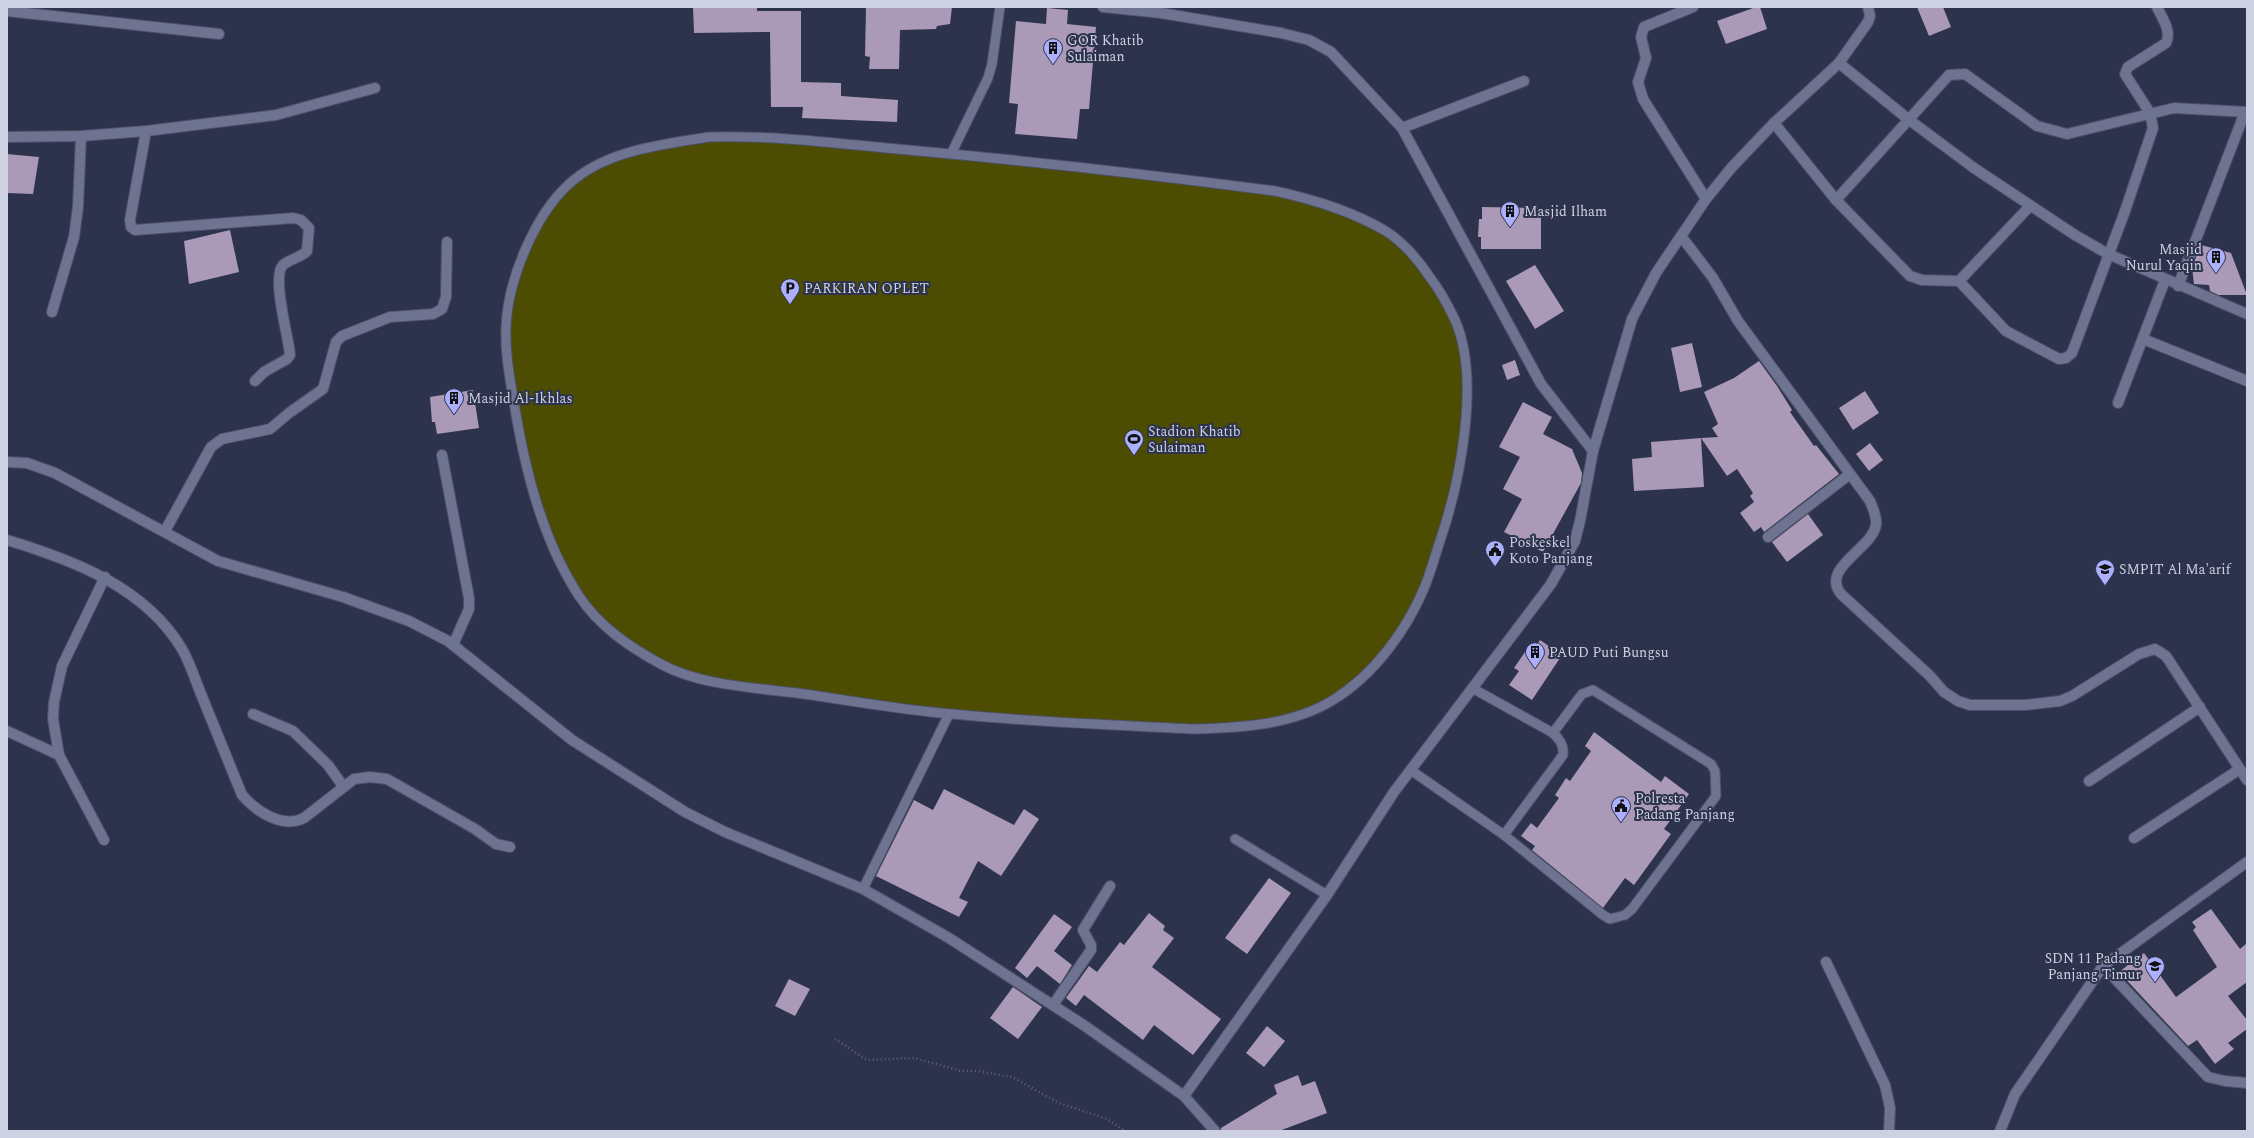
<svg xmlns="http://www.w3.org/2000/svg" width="2254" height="1138" font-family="Spectral,serif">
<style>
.green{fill:#4c4c02}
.building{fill:#aa99b7}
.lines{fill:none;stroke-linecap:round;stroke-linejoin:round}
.service-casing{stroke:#4d5167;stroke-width:11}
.minor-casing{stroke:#4d5167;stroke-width:12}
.path{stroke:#5f647b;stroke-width:2.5;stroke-dasharray:1 3;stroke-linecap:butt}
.service{stroke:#6d7391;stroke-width:9}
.minor{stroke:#6d7391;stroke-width:10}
.labels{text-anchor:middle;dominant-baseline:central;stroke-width:4;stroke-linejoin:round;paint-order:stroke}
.poi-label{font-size:14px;fill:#cdd1e2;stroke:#2d334d;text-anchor:start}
</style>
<rect width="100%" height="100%" fill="#2d334d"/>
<polygon class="green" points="709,140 801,143 1101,171 1274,194 1323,207 1383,232 1396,242 1421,268 1453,321 1463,360 1462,432 1444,521 1413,605 1380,655 1333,698 1313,708 1259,721 1194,727 949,712 730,681 672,667 609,627 582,595 564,565 544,517 531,478 511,371 508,329 511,302 524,260 543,222 559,199 586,174 622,157"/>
<g class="building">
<polygon points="693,7 757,7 757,11 801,11 801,82 841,83 841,96 898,100 897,122 802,118 803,107 771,107 770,32 694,33"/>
<polygon points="866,7 952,7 950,24 937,26 936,29 900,30 899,69 869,69 870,57 865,56"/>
<polygon points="1756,7 1760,7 1767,29 1726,44 1717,21"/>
<polygon points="1917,7 1943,7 1951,27 1929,36"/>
<polygon points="1047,8 1068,10 1067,24 1096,27 1089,109 1080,109 1077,139 1015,134 1018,104 1009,103 1016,21 1046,24"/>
<polygon points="7,154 39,157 33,194 7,193"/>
<polygon points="1482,207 1541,208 1541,249 1481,249 1481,237 1478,237 1479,219 1482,219"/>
<polygon points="230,230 239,272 189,284 184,241"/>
<polygon points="2201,245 2231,253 2247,295 2218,295 2210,291 2209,285 2194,284 2192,267"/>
<polygon points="1535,265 1564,311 1535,329 1506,281"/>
<polygon points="1692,343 1702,387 1680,392 1671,348"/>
<polygon points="1515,360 1520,375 1507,380 1502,365"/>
<polygon points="1759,361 1777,386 1792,410 1790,412 1814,446 1816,445 1839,474 1764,532 1761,527 1754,532 1740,513 1754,502 1750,496 1753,493 1737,469 1727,476 1701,438 1718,437 1712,428 1718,424 1704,392 1734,378"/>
<polygon points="473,390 479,428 437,434 435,422 432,422 430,397"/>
<polygon points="1865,391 1879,413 1853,430 1839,408"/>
<polygon points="1523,402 1552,417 1543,434 1572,449 1582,473 1581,483 1543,552 1504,532 1522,499 1503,489 1520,457 1499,447"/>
<polygon points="1701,438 1704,487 1634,491 1632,459 1652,457 1651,442"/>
<polygon points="1870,443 1883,460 1869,471 1856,454"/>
<polygon points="1808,514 1823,535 1787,562 1772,542"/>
<polygon points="1540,640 1562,655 1532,700 1509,685 1519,671 1514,668 1525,652 1530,656"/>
<polygon points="1594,732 1661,782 1665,776 1689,794 1664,829 1671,834 1634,885 1625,878 1603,908 1532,850 1535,846 1521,836 1531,823 1537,828 1559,798 1555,795 1566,778 1570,781 1591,751 1585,746"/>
<polygon points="944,789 1014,825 1024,809 1039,819 1001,876 978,861 959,898 968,902 959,917 876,876 914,800 933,810"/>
<polygon points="1269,878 1291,893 1247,954 1225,938"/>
<polygon points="2211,909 2240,949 2247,943 2247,982 2228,996 2247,1020 2247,1029 2228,1043 2234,1049 2215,1064 2197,1040 2188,1046 2119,972 2144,953 2176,997 2217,967 2193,930 2196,927 2192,922"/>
<polygon points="1149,913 1165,926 1163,930 1174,938 1152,967 1221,1019 1193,1055 1154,1025 1143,1040 1084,995 1076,1006 1066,998 1089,966 1097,972 1120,942 1124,945"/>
<polygon points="1054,914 1072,927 1054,951 1072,965 1060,984 1037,966 1027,978 1015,968"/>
<polygon points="789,979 810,989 795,1016 775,1006"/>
<polygon points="1013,987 1042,1007 1018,1039 990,1018"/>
<polygon points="1267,1026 1285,1041 1264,1067 1246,1053"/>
<polygon points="1298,1075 1302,1086 1315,1081 1327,1113 1279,1131 1221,1131 1221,1128 1277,1094 1274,1085"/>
</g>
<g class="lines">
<defs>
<g id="service">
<path d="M 708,137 C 775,135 842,144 908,150 C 1031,161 1153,175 1275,191 C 1312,199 1351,211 1384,230 C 1402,241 1417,258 1429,276 C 1439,289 1448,305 1455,320 C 1481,379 1460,482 1440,541 C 1435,556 1431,571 1425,586 C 1407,630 1374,675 1333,700 C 1293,725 1240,728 1193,729 C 1113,725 1032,722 952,714 C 902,710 853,701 804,694 C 759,688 699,686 659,663 C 628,646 599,626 579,596 C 542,539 525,470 514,403 C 510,379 505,354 506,329 C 507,282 534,216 569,184 C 606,150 661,145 708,137 Z"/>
<polyline points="951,154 988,78 992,64 1000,7"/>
<path d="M 1472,688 L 1553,733 C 1560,740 1564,745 1563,755 L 1504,835"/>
<polyline points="1412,771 1504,835 1603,915 1610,919 1625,915 1632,909 1716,796 1715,771 1711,764 1593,690 1582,694 1553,733"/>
<polyline points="1235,839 1327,895"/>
<polyline points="863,889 949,714"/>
</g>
<g id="minor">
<polyline points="1103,7 1161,13 1281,33 1309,40 1331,52 1402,128 1541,384 1593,451"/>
<polyline points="1693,7 1644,27 1641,37 1646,58 1638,82 1643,99 1706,199"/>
<polyline points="7,11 219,34"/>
<polyline points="1839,63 1908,119 1974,168 2075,235 2108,254 2247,314"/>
<path d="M 1774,123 L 1836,200 L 1910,276 L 1922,280 L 1959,281 L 2006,331 L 2059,359 L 2066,358 L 2072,353 L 2125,211 L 2153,128 L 2150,113 L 2125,74 L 2128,67 L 2166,43 C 2172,31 2162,18 2157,7"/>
<polyline points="1402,128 1524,81"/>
<path d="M 146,131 L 130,220 L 131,227 L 135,230 L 293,218 L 301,220 L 309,228 L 307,251 C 300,258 290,259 283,265 C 271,277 289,338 290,355 L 287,359 L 264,372 L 255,381"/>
<polyline points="7,137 81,136 146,131 276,115 375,88"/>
<polyline points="1836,200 1949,75 1965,74 2037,126 2067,134 2174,108 2247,112"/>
<path d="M 1681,236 L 1713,278 L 1738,321 L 1870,501 C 1873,509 1877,516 1876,525 C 1872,549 1820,568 1841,594 L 1930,676 L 1944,692 L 1958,701 L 1970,705 L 2025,705 L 2060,701 L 2072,696 L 2139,654 L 2155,649 L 2166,656 L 2247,780"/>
<polyline points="1959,281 2030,206"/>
<polyline points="2178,286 2245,112"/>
<polyline points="52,312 74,237 78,207 81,136"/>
<polyline points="2143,339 2247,381"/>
<polyline points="2118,403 2165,280"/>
<polyline points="442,455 469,598 469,609 453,645"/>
<polyline points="7,462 27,463 55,473 218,561 343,597 409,621 448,641 572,740 685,812 725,832 863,889 949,938 1085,1026 1184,1096 1215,1131"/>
<polyline points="165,531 211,447 222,439 270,429 289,413 323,389 336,342 342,336 390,317 433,314 442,309 446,297 447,242"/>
<polyline points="1768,537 1850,474"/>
<path d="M 7,540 C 73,560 145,587 182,649 C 190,663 195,679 201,694 C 215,728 228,761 242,795 C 256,811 282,829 304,818 L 354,779 L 370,777 L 387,779 L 475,829 L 496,844 L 510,847"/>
<polyline points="253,714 293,731 328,765 343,786"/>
<polyline points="7,731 59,755"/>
<polyline points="2089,781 2200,707"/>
<polyline points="2134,838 2240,769"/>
<polyline points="104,840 59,755 53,719 54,702 62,666 105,577"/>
<polyline points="1826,962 1885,1085 1890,1108 1889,1131"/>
<polyline points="2103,966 2208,1077 2225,1081 2247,1083"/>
<polyline points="1053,1005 1091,950 1091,945 1083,930 1110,886"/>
<polyline points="1184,1096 1327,895 1394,792 1551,584 1575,541 1580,521 1593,451 1632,319 1656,273 1706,199 1732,167 1774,123 1839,63 1868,22 1870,16 1868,7"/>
<polyline points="2000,1131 2015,1094 2103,966 2247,862"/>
</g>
</defs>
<use href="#service" class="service-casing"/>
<use href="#minor" class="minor-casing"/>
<polyline class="path" points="835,1039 867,1060 914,1058 961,1071 977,1071 1012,1077 1059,1103 1107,1119 1125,1131"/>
<use href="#service" class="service"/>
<use href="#minor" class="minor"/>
</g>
<defs>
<symbol id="building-pin" viewBox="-11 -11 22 30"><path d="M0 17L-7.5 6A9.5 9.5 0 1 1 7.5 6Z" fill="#acaffb" stroke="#2d334d"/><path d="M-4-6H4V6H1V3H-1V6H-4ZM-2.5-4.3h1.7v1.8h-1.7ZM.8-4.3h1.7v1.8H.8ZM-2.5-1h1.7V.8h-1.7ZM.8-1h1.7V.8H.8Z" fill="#111"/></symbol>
<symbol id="parking-pin" viewBox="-11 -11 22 30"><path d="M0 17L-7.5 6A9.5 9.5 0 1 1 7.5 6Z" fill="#acaffb" stroke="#2d334d"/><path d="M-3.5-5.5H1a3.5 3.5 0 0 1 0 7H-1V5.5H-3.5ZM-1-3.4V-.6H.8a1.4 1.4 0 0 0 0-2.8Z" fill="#111"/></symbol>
<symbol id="stadium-pin" viewBox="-11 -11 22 30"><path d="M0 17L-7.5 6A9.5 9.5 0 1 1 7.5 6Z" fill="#acaffb" stroke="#2d334d"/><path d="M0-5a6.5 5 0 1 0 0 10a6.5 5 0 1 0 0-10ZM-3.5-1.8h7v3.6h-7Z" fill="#111"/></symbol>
<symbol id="civic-pin" viewBox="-11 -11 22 30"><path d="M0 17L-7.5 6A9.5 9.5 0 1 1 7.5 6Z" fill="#acaffb" stroke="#2d334d"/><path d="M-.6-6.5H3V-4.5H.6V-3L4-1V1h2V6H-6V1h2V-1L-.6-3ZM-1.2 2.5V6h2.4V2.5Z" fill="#111"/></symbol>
<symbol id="school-pin" viewBox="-11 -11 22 30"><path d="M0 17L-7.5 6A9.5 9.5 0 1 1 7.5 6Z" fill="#acaffb" stroke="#2d334d"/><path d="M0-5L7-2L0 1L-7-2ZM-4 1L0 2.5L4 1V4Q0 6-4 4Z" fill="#111"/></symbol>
</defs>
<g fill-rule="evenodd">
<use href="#building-pin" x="1042" y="37" width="22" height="30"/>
<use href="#building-pin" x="1499" y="200" width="22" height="30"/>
<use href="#building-pin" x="2205" y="246" width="22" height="30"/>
<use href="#parking-pin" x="779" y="277" width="22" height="30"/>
<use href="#building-pin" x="443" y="387" width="22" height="30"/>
<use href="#stadium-pin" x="1123" y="428" width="22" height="30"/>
<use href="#civic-pin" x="1484" y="539" width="22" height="30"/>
<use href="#school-pin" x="2094" y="558" width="22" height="30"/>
<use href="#building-pin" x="1524" y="641" width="22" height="30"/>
<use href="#civic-pin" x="1610" y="795" width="22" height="30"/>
<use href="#school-pin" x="2144" y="955" width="22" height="30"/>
</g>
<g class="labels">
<g class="poi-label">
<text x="1067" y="40">GOR Khatib<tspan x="1067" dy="16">Sulaiman</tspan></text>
<text x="1524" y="211">Masjid Ilham</text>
<text x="2202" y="249" text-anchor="end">Masjid<tspan x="2202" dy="16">Nurul Yaqin</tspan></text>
<text x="804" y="288">PARKIRAN OPLET</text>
<text x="468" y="398">Masjid Al-Ikhlas</text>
<text x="1148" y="431">Stadion Khatib<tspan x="1148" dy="16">Sulaiman</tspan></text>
<text x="1509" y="542">Poskeskel<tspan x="1509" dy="16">Koto Panjang</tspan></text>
<text x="2119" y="569">SMPIT Al Ma'arif</text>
<text x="1549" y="652">PAUD Puti Bungsu</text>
<text x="1635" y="798">Polresta<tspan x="1635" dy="16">Padang Panjang</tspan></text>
<text x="2141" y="958" text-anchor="end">SDN 11 Padang<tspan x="2141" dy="16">Panjang Timur</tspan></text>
</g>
</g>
<rect width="2254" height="1138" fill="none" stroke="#cdd1e2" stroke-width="16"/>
</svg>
